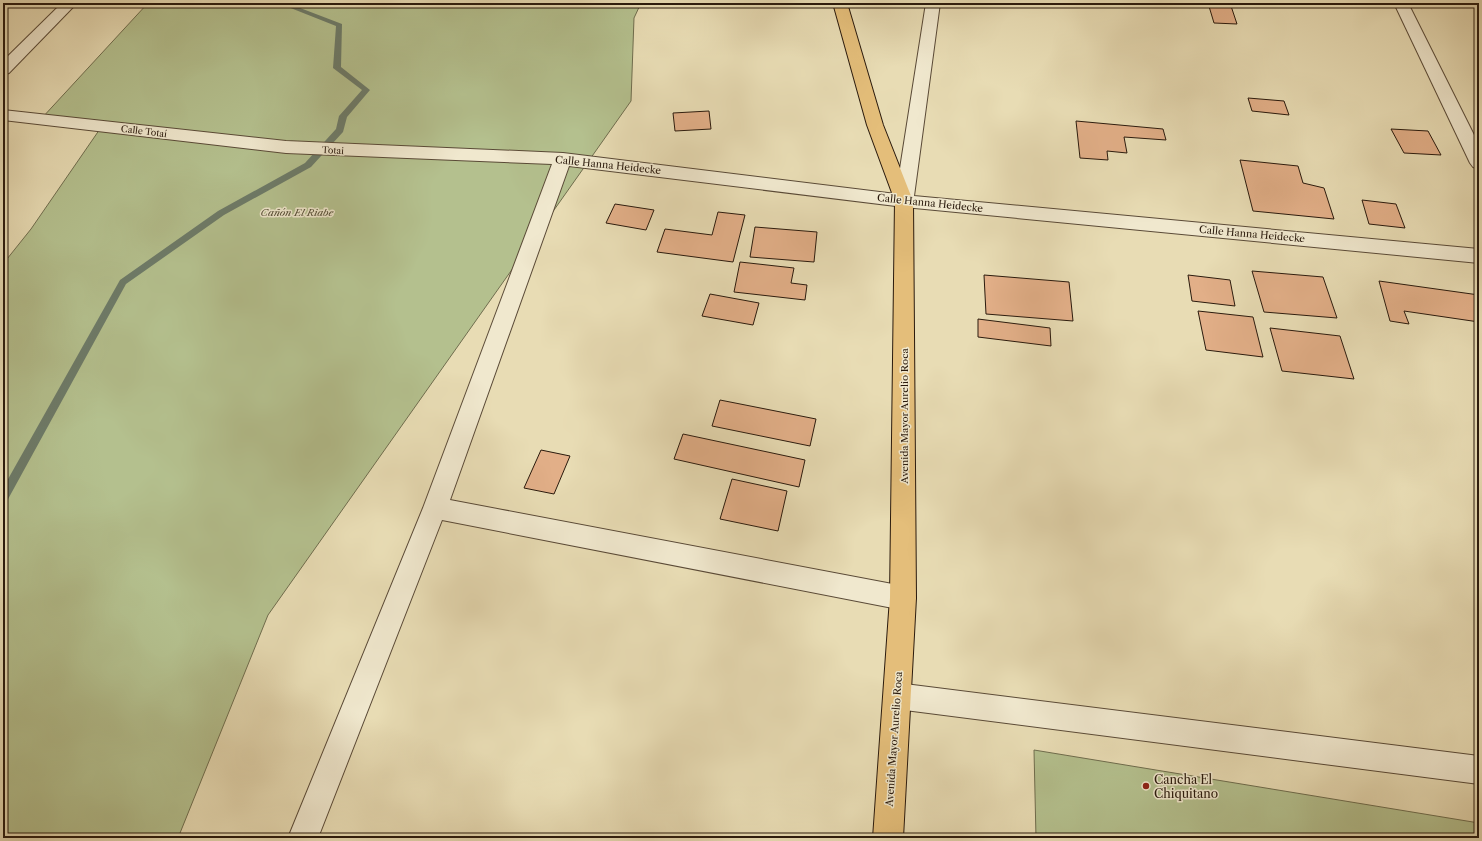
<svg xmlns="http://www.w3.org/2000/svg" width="1482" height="841" font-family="'Libre Caslon Text',serif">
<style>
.green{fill:#b4c08e;stroke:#6f6d4e}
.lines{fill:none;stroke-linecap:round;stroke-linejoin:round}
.stream{fill:#6d7b69;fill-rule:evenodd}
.building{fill:#e2af88;stroke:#2a1a0d}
.minor-casing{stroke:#5a4a37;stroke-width:2}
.major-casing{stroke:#2a1a0d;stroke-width:2}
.minor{fill:#f0e8ce;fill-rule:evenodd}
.major{fill:#e4be7a;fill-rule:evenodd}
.poi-dot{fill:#8f2418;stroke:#f0e8ce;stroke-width:1.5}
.labels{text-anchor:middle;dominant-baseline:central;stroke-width:3;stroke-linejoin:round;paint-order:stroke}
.far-street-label{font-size:9px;fill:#2a1a0d;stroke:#f0e8ce}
.street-label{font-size:10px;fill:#2a1a0d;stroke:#f0e8ce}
.park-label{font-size:10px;font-style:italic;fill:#534c34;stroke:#f0e8ce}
.near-poi-label{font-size:12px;fill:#2a1a0d;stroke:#f0e8ce;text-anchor:start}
</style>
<rect width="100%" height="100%" fill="#e8dcb4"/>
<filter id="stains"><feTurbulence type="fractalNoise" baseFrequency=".005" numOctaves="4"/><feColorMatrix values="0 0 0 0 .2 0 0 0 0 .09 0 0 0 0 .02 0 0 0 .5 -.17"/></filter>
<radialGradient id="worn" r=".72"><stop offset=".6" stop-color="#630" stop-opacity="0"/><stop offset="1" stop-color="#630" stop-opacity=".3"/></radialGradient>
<g class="green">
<polygon points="148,3 641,3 634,18 631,101 268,615 178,838 3,838 3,264 31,229 102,126 41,119"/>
<polygon points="1034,750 1479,823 1479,838 1036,838"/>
</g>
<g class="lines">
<polygon class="stream" points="278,3 287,3 342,24 341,67 370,90 347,117 343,132 311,167 224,215 126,284 7,501 3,503 3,488 120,280 218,211 305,163 336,129 339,116 362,90 333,68 336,26"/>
</g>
<g class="building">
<polygon points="1208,3 1230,3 1237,24 1214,23"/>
<polygon points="1248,98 1284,101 1289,115 1252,111"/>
<polygon points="709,111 711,129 675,131 673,113"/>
<polygon points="1076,121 1163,129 1166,140 1124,137 1127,153 1107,151 1108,160 1080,158"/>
<polygon points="1391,129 1428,131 1441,155 1404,153"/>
<polygon points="1240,160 1298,166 1303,183 1324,188 1334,219 1253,211"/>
<polygon points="1362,200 1396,204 1405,228 1369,224"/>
<polygon points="615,204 654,210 646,230 606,223"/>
<polygon points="718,212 745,215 733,262 657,252 665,229 712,235"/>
<polygon points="755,227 817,232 814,262 750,257"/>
<polygon points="740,262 794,268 791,283 807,285 805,300 734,292"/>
<polygon points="1252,271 1323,277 1337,318 1264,312"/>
<polygon points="984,275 1069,282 1073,321 986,314"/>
<polygon points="1188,275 1230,280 1235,306 1192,301"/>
<polygon points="1379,281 1479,295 1479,322 1404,311 1409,324 1390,321"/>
<polygon points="710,294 759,303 753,325 702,316"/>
<polygon points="1198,311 1253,317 1263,357 1206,350"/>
<polygon points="978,319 1050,328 1051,346 978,337"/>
<polygon points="1270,328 1340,336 1354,379 1282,371"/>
<polygon points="720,400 816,419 810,446 712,426"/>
<polygon points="683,434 805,460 799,487 674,459"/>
<polygon points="541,450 570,456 554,494 524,488"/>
<polygon points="732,479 787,491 778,531 720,519"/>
</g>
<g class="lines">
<defs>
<g id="minor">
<polygon points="62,3 77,3 9,73 3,75 3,61"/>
<polygon points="926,3 940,3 914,196 1479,249 1479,263 904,207 569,166 450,500 903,586 912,590 916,598 912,606 903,610 442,520 318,838 288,838 423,508 552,164 286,153 3,120 3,110 286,141 563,153 896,194"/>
<polygon points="1394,3 1408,3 1479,145 1479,169 1473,167 1470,163"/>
<polygon points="897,683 1479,756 1479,784 897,709 888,705 884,696 888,687"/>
</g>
<polygon id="major" points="833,3 847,3 883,125 913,201 916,598 903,838 873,838 890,598 895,201 867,125"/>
</defs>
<use href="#minor" class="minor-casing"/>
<use href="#major" class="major-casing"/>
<use href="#minor" class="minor"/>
<use href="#major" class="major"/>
</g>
<circle class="poi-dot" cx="1146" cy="786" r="4"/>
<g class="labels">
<g class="far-street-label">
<text transform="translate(144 131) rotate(7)">Calle Totaí</text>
<text transform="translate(333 150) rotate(3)">Totai</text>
</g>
<g class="street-label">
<text transform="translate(608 165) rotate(6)">Calle Hanna Heidecke</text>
<text transform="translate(930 203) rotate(6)">Calle Hanna Heidecke</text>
<text transform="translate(1252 234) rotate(5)">Calle Hanna Heidecke</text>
<text transform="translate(904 416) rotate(-90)">Avenida Mayor Aurelio Roca</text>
<text transform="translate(894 739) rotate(-86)">Avenida Mayor Aurelio Roca</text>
</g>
<g class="park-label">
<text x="297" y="212">Cañón El Riabe</text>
</g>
<g class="near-poi-label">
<text x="1154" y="779">Cancha El<tspan x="1154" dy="14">Chiquitano</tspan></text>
</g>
</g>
<rect width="1482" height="841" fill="none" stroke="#e8dcb4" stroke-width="16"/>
<rect x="4" y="4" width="1474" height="833" fill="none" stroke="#2a1a0d" stroke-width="2"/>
<rect x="8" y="8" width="1466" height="825" fill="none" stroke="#2a1a0d"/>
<rect width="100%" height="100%" filter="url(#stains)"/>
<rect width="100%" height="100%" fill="url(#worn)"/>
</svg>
